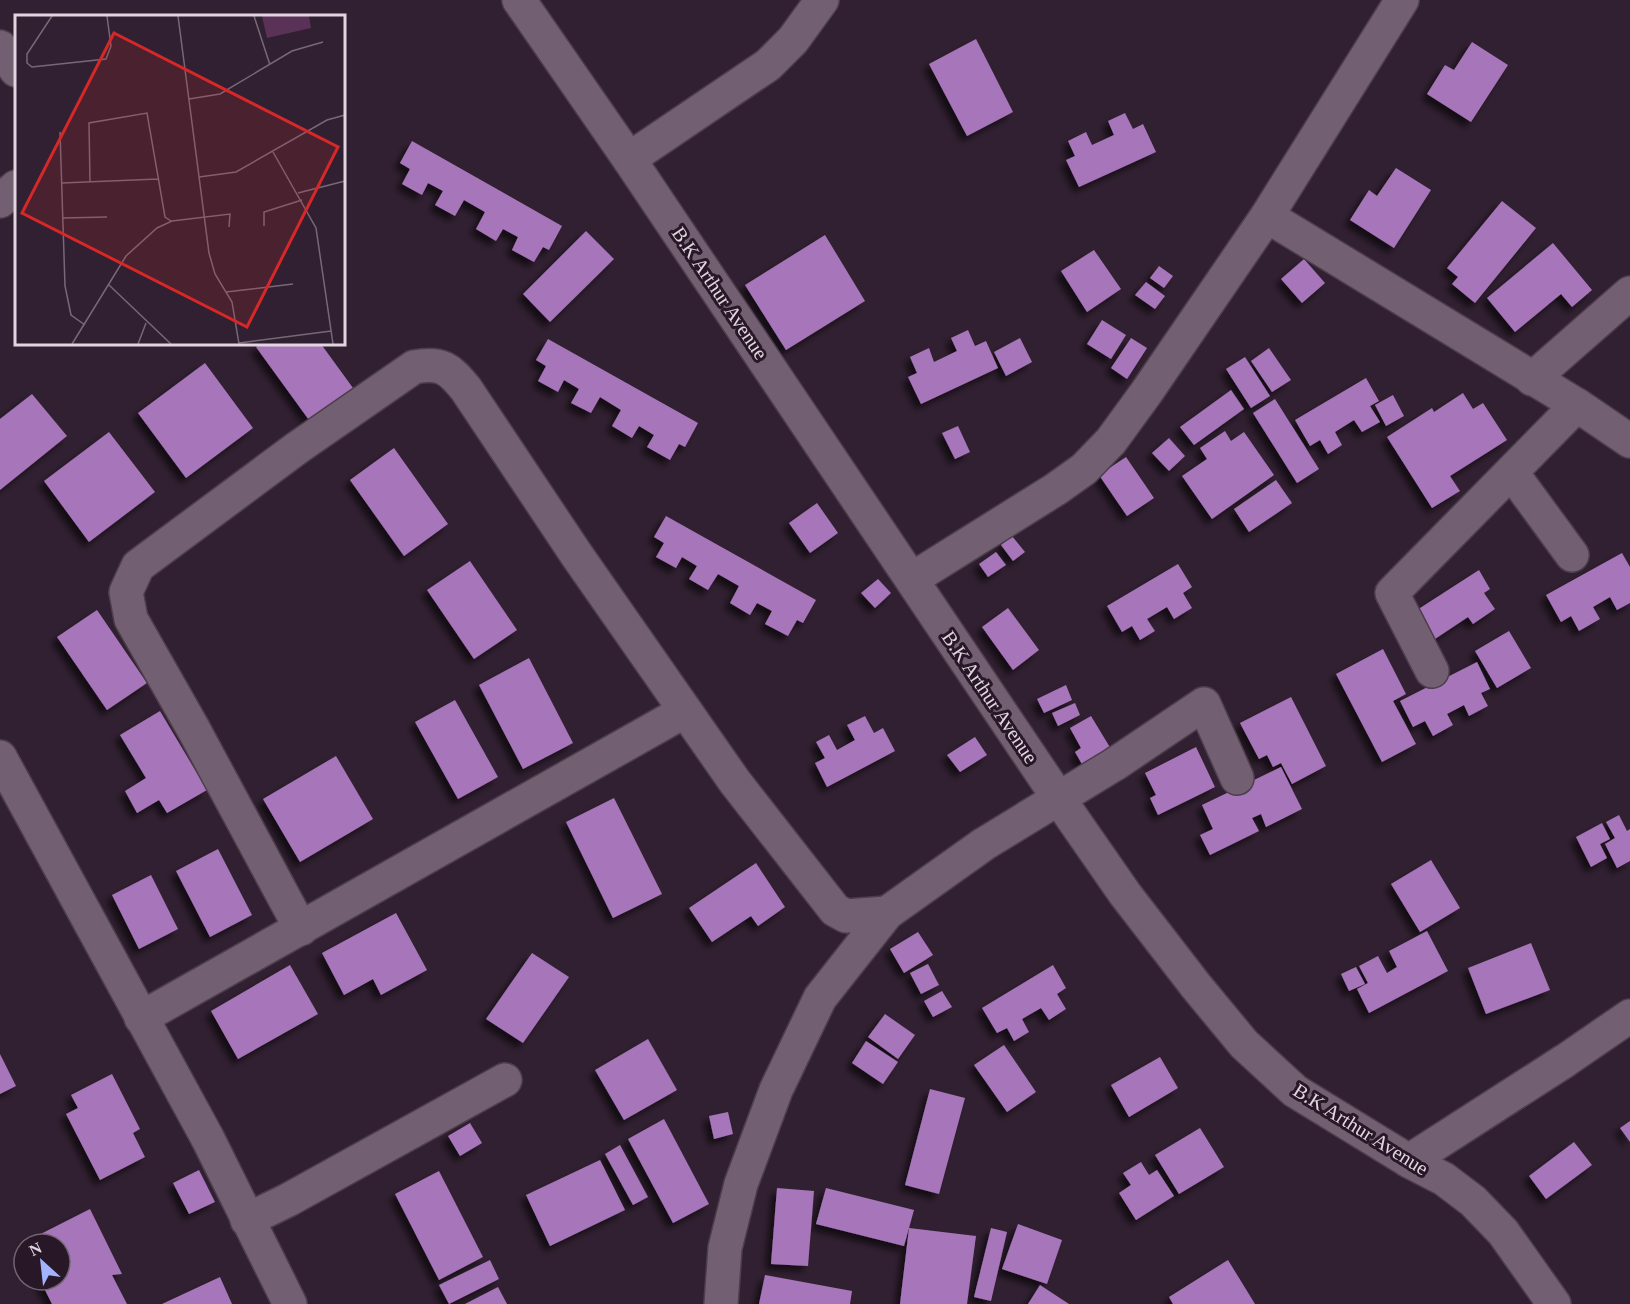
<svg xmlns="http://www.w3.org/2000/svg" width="1630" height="1304" font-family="'Times New Roman',serif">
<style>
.building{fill:#a776ba;filter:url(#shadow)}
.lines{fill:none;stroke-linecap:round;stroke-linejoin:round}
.minor-casing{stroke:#4d3e4c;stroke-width:36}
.minor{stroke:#735f72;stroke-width:33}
.labels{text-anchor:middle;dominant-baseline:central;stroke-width:6;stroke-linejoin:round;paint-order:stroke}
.street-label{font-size:20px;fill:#e1d5e0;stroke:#271727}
.inset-road{fill:none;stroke:#776877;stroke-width:1.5}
.view{fill:#d62828;fill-opacity:0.15;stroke:#d62828;stroke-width:3}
.inset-edge{fill:none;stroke:#e1d5e0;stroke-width:3}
</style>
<defs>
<filter id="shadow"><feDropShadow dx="-5.5" dy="5.5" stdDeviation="3" flood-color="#0009"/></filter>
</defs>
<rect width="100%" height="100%" fill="#312031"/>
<g class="building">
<polygon points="976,39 1013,112 967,136 929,64"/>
<polygon points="1472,42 1508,65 1471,122 1427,94 1445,65 1454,70"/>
<polygon points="1125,113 1133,129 1143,124 1156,152 1079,187 1066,160 1075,156 1068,141 1086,132 1092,145 1114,135 1108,121"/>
<polygon points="412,141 562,226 549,250 543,247 534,262 512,250 518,237 503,229 496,241 476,229 485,212 464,200 455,216 435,205 443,191 428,183 422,195 402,184 410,169 400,163"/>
<polygon points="1396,168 1431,190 1394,248 1350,220 1369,190 1377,196"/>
<polygon points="1502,201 1536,228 1475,303 1452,284 1458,277 1447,268"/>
<polygon points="586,231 614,259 550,322 523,294"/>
<polygon points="825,235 865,301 786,350 745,285"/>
<polygon points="1553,243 1592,290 1572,307 1561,294 1515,332 1487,298"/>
<polygon points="1094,250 1121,289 1087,312 1061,271"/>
<polygon points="1304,259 1325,283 1302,303 1281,279"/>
<polygon points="1159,266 1173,276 1164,288 1150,278"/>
<polygon points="1146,282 1165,296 1155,309 1135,295"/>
<polygon points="1102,320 1126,335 1111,359 1087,344"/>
<polygon points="968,330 975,346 986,341 998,368 921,404 908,377 917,373 910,357 929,348 934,362 957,351 951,338"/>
<polygon points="1020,338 1032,362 1006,376 994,352"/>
<polygon points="1131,338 1147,348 1127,379 1111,368"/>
<polygon points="548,339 698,423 685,447 679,444 670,460 647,447 654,435 639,426 632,438 612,426 621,410 600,397 591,413 571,403 579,389 564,380 558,392 538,381 546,366 536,360"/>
<polygon points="261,344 321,344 353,388 309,420 256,347"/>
<polygon points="1269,348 1291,380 1272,392 1251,361"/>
<polygon points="1245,357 1270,396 1251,408 1226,369"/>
<polygon points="205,363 253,428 186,478 138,413"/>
<polygon points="1366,378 1379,401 1370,406 1380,422 1362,432 1354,420 1335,432 1342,445 1328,454 1320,440 1310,446 1295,420"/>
<polygon points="1231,390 1244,409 1194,445 1180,427"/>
<polygon points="1463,393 1473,409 1483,403 1507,440 1450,476 1460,491 1432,508 1387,437 1432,408 1434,412"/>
<polygon points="32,394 67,436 0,490 0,419"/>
<polygon points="1393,395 1404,416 1386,426 1375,405"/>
<polygon points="1275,399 1319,469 1297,483 1253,413"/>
<polygon points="958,426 970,452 955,459 942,433"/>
<polygon points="1225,431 1231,441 1244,432 1274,475 1212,519 1182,476 1207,459 1200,448"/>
<polygon points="109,432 155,492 89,542 44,481"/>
<polygon points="1169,438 1185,456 1169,471 1152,453"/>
<polygon points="394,448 448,524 404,556 350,480"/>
<polygon points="1126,457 1154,498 1127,516 1099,475"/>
<polygon points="1276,480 1292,503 1249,532 1234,509"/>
<polygon points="817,503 838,533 810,553 789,523"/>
<polygon points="666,516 816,600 803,623 797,620 788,636 765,624 772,611 757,603 750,615 730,603 739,586 718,574 708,590 689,579 697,566 682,557 676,568 656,557 664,543 654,537"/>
<polygon points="1012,536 1025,552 1013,561 1001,545"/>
<polygon points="996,552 1006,565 988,577 979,564"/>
<polygon points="1622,553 1630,567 1630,603 1617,610 1610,597 1593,607 1600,619 1579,631 1571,616 1561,622 1546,595"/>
<polygon points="470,561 517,630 474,659 427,590"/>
<polygon points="1178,564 1192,587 1183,593 1192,608 1174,619 1167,607 1147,619 1155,631 1140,640 1132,626 1122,632 1107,606"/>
<polygon points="1479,570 1490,589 1484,593 1495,609 1473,624 1468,617 1435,639 1417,610"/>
<polygon points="878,579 891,593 875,608 861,593"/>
<polygon points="1008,608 1039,650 1013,670 982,627"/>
<polygon points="97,610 147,683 107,710 57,637"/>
<polygon points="1509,631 1531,668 1497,688 1475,651"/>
<polygon points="1383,649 1406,694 1393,701 1416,744 1382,762 1336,674"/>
<polygon points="529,658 573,743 523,769 479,685"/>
<polygon points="1477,662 1490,689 1481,693 1488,706 1469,716 1464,705 1447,714 1453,725 1433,736 1425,721 1413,727 1400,701"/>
<polygon points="1066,685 1072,700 1044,713 1037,699"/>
<polygon points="1291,697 1326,766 1292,784 1281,763 1273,767 1267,755 1259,759 1240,723"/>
<polygon points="455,700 498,777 458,799 415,722"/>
<polygon points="1075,703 1080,715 1058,726 1052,713"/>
<polygon points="160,711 207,790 167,813 159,800 137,813 125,791 146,778 120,735"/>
<polygon points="865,716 874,733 883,728 895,751 827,787 815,763 825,758 816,742 829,735 837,750 855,740 847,725"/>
<polygon points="1091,716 1111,749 1083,766 1075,752 1081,748 1070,728"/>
<polygon points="975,737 987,755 960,772 947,755"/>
<polygon points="1196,747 1215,787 1158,815 1150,798 1156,795 1145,773"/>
<polygon points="336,756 373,819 300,862 263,799"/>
<polygon points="1281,767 1302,809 1266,827 1261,814 1252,818 1259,831 1210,855 1200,835 1213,829 1202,805"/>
<polygon points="614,798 662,894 613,918 566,822"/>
<polygon points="1619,815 1627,831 1630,829 1630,861 1617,868 1605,844 1615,838 1606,822"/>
<polygon points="1602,823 1610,839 1600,844 1607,858 1591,867 1576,837"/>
<polygon points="218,849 252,915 210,937 176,871"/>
<polygon points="1431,860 1460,908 1420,932 1391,884"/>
<polygon points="756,863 785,907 758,926 751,916 712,942 689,908"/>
<polygon points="151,875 178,929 139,949 112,895"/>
<polygon points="396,913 427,970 381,995 373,979 344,995 322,953"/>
<polygon points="1427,931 1448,971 1369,1013 1357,989 1368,983 1359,966 1378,956 1387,973 1397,967 1389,951"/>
<polygon points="918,932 933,955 904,973 890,949"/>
<polygon points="1531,943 1550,990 1486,1014 1468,968"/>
<polygon points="532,953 569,977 523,1043 486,1019"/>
<polygon points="928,964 939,985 921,994 910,973"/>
<polygon points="290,965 318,1014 238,1059 211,1011"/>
<polygon points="1053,965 1066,988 1057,994 1066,1009 1049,1020 1041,1008 1022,1019 1029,1032 1014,1041 1007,1028 997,1033 982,1008"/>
<polygon points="1356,967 1365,984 1349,991 1341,974"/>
<polygon points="942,991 952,1007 933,1017 924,1001"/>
<polygon points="885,1014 915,1035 898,1059 868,1037"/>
<polygon points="648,1039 677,1090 624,1120 595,1070"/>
<polygon points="866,1041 898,1062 883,1084 852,1063"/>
<polygon points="1004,1045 1036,1092 1007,1112 974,1065"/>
<polygon points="0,1054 16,1086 0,1094"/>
<polygon points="1160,1057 1178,1088 1129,1117 1111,1085"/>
<polygon points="112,1074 140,1129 133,1133 145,1157 100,1180 66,1114 78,1108 71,1095"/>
<polygon points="930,1089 965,1098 939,1194 905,1185"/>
<polygon points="728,1112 733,1134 714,1139 709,1116"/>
<polygon points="664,1119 709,1204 673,1223 628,1139"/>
<polygon points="1630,1121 1630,1142 1620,1128"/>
<polygon points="470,1123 482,1143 460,1156 448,1136"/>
<polygon points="1200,1128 1224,1167 1179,1194 1155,1155"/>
<polygon points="1574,1142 1592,1165 1546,1199 1529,1176"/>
<polygon points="620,1145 648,1197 633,1205 605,1154"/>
<polygon points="600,1160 625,1210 550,1246 526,1195"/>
<polygon points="1141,1162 1149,1175 1157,1170 1174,1196 1136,1220 1119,1193 1131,1185 1123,1173"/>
<polygon points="199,1170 215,1202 189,1214 173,1183"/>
<polygon points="439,1171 483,1257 439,1280 395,1194"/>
<polygon points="777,1188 814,1191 808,1266 771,1264"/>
<polygon points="826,1188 914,1210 904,1246 816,1224"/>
<polygon points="90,1209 122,1274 112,1275 127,1304 52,1304 40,1280 60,1280 60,1244 21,1244"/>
<polygon points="1018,1224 1062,1240 1047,1284 1002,1269"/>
<polygon points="909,1228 976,1236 967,1304 900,1304"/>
<polygon points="991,1228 1007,1232 991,1301 974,1297"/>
<polygon points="490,1260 499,1279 449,1304 439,1285"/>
<polygon points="1228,1260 1255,1304 1173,1304 1169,1297"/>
<polygon points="765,1275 852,1291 850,1304 759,1304"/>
<polygon points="220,1277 232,1304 162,1304"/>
<polygon points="1040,1285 1069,1304 1028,1304"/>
<polygon points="498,1287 507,1304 465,1304"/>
</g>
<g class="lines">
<defs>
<g id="minor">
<polyline points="519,0 629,159 1059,799 1125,894 1196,986 1244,1044 1295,1091 1409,1161 1444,1179 1473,1201 1503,1232 1554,1304"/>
<polyline points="0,47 16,70"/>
<polyline points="629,159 768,65 793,40 822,0"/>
<polyline points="0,201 16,187"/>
<polyline points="1267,216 1577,405 1630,441"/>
<polyline points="1532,379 1630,293"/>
<polyline points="1512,473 1572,555"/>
<polyline points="912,579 1056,489 1084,469 1111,441 1146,393 1267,216 1402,0"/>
<polyline points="1432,671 1392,593 1577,405"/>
<polyline points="0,757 208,1139 290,1304"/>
<path d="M 301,929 L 194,730 L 131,619 L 126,592 L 138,566 L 297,448 L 414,367 C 441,362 449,368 466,389 L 576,554 L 735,782 L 835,910 L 846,916 L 887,913"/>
<polyline points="141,1018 685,711"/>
<polyline points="1409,1161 1566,1060 1630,1016"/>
<polyline points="247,1220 288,1200 505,1080"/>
<polyline points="721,1304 725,1248 741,1184 776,1090 820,998 887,913 984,844 1115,764 1204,704 1237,778"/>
</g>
</defs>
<use href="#minor" class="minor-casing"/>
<use href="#minor" class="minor"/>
</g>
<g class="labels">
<g class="street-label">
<text transform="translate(720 293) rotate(56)">B.K Arthur Avenue</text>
<text transform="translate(990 697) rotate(56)">B.K Arthur Avenue</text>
<text transform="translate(1361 1129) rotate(32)">B.K Arthur Avenue</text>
</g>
</g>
<g transform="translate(15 15)">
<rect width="330" height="330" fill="#312031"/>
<path d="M 247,1 L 294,1 L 296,13 L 252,23 Z" fill="#5a3258"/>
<path class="inset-road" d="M 37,1 L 12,39 L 12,48 L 17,52 L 91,44 L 96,31 L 92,1M 163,1 L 194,238 L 200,259 L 217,287 L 224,329M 239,1 L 255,50M 174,84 L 205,79 L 277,36 L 308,27M 45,117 L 50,271 L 56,300 L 70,310M 258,137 L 301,213 L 318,329M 184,162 L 221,157 L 312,105 L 330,100M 75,167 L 74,108 L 132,98 L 150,202 L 156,206M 47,168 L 143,164M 283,178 L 330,166M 47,203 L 92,202M 249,211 L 249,197 L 287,185M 94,270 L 156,329M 211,277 L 278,269M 224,328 L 316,316M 57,329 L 111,241 L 142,213 L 157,206 L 215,199 L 214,212M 123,329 L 131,308"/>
<path class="view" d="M 99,18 L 323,132 L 232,312 L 7,198 Z"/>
<rect width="330" height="330" class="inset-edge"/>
</g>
<g transform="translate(42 1262) rotate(333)"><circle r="28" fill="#271727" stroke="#716371" stroke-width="1.5"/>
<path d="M0-4.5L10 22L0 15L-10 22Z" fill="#a3b2fd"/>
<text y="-9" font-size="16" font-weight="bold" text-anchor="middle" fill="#e1d5e0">N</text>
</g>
</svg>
